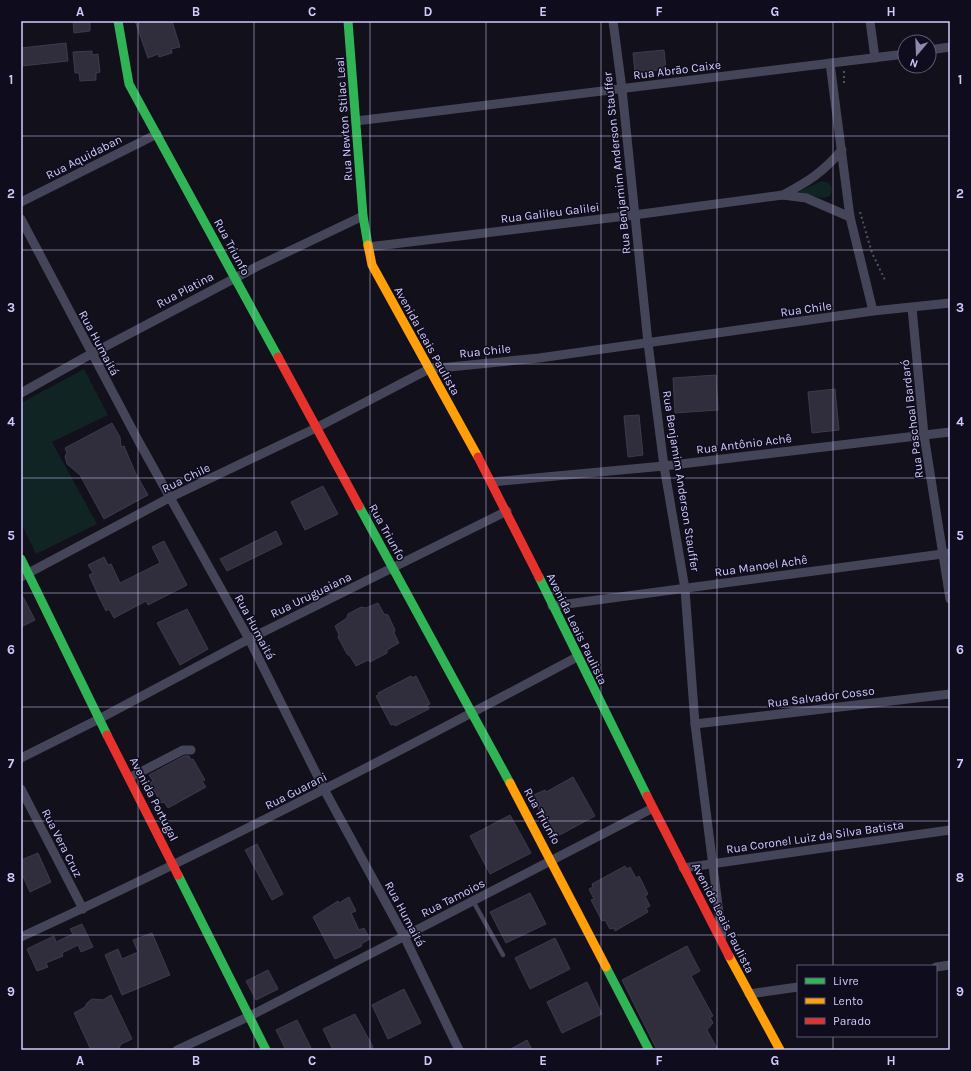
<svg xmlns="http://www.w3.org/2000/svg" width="971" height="1071" font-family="Karla,sans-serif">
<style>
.green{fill:#102424}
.building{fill:#302e3c;stroke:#3d3a4e}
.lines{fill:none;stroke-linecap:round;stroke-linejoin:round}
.path{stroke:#485661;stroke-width:2;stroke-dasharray:2 3;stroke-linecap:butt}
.lane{stroke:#45455a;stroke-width:4.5}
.street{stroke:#45455a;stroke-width:9}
.fast{stroke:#30b455;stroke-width:9}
.slow{stroke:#ff9f0a;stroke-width:9}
.jam{stroke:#e5322d;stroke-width:9}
.grid{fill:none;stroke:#cfcbfd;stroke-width:1;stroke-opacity:0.55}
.labels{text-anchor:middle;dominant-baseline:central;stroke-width:3;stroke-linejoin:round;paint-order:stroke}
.street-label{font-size:12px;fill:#cfcbfd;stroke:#0f0d1d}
.neatline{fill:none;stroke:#cfcbfd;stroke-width:1.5}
.grid-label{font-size:13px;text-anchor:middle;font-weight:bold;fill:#cfcbfd}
</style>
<rect width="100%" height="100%" fill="#12101a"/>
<g class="green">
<polygon points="822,181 829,183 832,189 830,196 823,198 801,194 800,191"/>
<polygon points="84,369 108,415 52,442 97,524 36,554 21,523 21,403"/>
</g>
<g class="building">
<polygon points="73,21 90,21 90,31 74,33"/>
<polygon points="135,21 172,21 180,47 171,49 172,53 159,57 158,54 148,58"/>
<polygon points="66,43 68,61 21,66 21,48"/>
<polygon points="664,50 666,69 635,73 633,53"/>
<polygon points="92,51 92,55 98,54 100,72 96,73 96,80 80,81 79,73 75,73 73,52"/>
<polygon points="716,375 718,410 675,413 673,378"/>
<polygon points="835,389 839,430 812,433 808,392"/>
<polygon points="639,415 643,455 628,457 624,416"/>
<polygon points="112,423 120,437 121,447 124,446 135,472 148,495 104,519 80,475 67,464 65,456 67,453 65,448"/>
<polygon points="323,486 338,514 305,530 291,502"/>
<polygon points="276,531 282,544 227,571 220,559"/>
<polygon points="164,541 187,585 148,605 146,601 114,618 109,609 106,611 98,595 89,575 93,573 88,565 104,557 108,565 111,564 120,583 160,563 152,547"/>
<polygon points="21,593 35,620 21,627"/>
<polygon points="378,603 384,614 388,615 395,630 394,633 399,643 387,650 387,653 370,662 368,660 356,666 350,656 347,654 338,637 339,635 335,626 347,618 348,614 361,607 366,608"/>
<polygon points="187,609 208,649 180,665 157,623"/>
<polygon points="411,676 412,678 416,676 430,704 427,705 429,709 395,726 394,724 391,725 376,696 379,695 378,693"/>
<polygon points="184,756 189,756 191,760 193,759 205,780 202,781 206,787 168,808 164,802 161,803 150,783 153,781 149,775"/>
<polygon points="573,777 595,816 556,837 531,796 545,790 546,792"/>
<polygon points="510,815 531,853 490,874 470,836"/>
<polygon points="257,844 283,894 272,900 245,850"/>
<polygon points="38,853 51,882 30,892 21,872 21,860"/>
<polygon points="625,866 627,869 630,867 636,878 639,876 648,894 645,896 650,906 646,908 648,912 615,931 614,928 610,929 605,920 602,921 591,900 594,899 589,889 593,887 592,884"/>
<polygon points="530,893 546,924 506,943 490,912"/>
<polygon points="349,897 356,911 351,913 359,930 364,928 370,939 361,944 362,946 335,959 313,917 338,901 339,903"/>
<polygon points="82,924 93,947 81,952 78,945 62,953 63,956 46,963 48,967 37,971 27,949 54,936 56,942 73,934 70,929"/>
<polygon points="152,933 170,975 122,995 105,955 118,949 122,959 138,952 133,940"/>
<polygon points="555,938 570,969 530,989 515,958"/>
<polygon points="687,946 700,971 691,976 713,1016 710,1017 713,1023 707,1030 718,1050 657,1050 622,980"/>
<polygon points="268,970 278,989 256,1000 246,981"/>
<polygon points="587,982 602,1014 562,1033 547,1002"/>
<polygon points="404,989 421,1023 388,1039 372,1005"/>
<polygon points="111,995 132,1039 121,1044 118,1050 91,1050 74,1013 85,1007 87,1003 92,999 103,1000"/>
<polygon points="355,1014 373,1047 367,1050 333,1050 323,1029"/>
<polygon points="297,1020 312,1050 286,1050 276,1030"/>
<polygon points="527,1040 532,1050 509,1050"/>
</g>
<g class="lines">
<g class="path">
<polyline points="844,83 844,71"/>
<polyline points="860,212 872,253 886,282"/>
</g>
<polyline class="lane" points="473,901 503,955"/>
<g class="street">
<polyline points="613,21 622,89 648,343 664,466 685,589 695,724 722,937"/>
<polyline points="870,21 875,58"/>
<polyline points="929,50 950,47"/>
<polyline points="830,63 850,217 873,311"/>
<polyline points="356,121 905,54"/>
<path d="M 783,195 C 809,181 822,173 842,150"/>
<polyline points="21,202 157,134"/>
<polyline points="21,219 139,442 249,639 325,791 404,936 459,1050"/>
<polyline points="368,247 634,215 783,195 806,198 850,217"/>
<polyline points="912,308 924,435 950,599"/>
<polyline points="21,393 91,354 258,266 363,216"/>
<polyline points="492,482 664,466 950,432"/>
<polyline points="21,577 169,498 316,428 429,369 539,358 873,311 950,303"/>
<polyline points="552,606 950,553"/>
<polyline points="695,724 950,694"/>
<polyline points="21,758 99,719 249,639 507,511"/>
<polyline points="129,778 183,750 191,750"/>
<polyline points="21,789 83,909"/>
<polyline points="683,868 950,830"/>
<path d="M 21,937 C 210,850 394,755 577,657"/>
<polyline points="936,967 950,965"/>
<polyline points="749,994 798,987"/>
<polyline points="177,1050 250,1016 653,808"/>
</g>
<g class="fast">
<polyline points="118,21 129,84 278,357"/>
<polyline points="348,21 363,216 368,245"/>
<polyline points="359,506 510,783"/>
<polyline points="21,559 107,735"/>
<polyline points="539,577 647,796"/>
<polyline points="178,875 266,1050"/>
<polyline points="606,967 649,1050"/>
</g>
<g class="slow">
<polyline points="368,245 372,265 478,457"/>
<polyline points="510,783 606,967"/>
<polyline points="729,956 780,1050"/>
</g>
<g class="jam">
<polyline points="278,357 359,506"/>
<polyline points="478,457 539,577"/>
<polyline points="107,735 178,875"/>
<polyline points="647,796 729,956"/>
</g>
</g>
<path class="grid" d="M 138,21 L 138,1050M 254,21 L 254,1050M 370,21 L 370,1050M 486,21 L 486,1050M 601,21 L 601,1050M 717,21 L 717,1050M 833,21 L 833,966M 21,136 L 950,136M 21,250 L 950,250M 21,364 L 950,364M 21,478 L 950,478M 21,593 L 950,593M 21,707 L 950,707M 21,821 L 950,821M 21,935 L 950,935M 833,1036 L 833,1050"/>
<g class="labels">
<g class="street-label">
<text transform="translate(677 70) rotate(-7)">Rua Abrão Caixe</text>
<text transform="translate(344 119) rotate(-94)">Rua Newton Stilac Leal</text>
<text transform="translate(84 157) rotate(-27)">Rua Aquidaban</text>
<text transform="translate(617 163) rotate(-96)">Rua Benjamim Anderson Stauffer</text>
<text transform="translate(550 213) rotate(-7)">Rua Galileu Galilei</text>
<text transform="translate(232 247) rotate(62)">Rua Triunfo</text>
<text transform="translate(185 290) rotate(-28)">Rua Platina</text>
<text transform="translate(806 309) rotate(-8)">Rua Chile</text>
<text transform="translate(427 341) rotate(61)">Avenida Leais Paulista</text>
<text transform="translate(99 343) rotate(62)">Rua Humaitá</text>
<text transform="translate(485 351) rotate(-6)">Rua Chile</text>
<text transform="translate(912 419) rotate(-97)">Rua Paschoal Bardaró</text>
<text transform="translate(744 444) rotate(-7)">Rua Antônio Achê</text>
<text transform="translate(186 478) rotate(-26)">Rua Chile</text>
<text transform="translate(681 481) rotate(81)">Rua Benjamim Anderson Stauffer</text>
<text transform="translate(387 532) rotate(61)">Rua Triunfo</text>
<text transform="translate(761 566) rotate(-8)">Rua Manoel Achê</text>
<text transform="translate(311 595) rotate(-26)">Rua Uruguaiana</text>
<text transform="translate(255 627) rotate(62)">Rua Humaitá</text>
<text transform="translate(577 629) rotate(64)">Avenida Leais Paulista</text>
<text transform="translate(821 697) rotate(-7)">Rua Salvador Cosso</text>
<text transform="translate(296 791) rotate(-27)">Rua Guarani</text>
<text transform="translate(154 799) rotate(63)">Avenida Portugal</text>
<text transform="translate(542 816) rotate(61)">Rua Triunfo</text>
<text transform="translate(815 837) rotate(-8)">Rua Coronel Luiz da Silva Batista</text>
<text transform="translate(62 843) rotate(63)">Rua Vera Cruz</text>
<text transform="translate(453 898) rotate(-27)">Rua Tamoios</text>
<text transform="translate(405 914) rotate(62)">Rua Humaitá</text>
<text transform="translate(723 918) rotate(63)">Avenida Leais Paulista</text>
</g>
</g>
<rect width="971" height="1071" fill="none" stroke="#0f0d1d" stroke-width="44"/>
<rect x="797" y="965" width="140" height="72" fill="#0f0d1d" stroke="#5c5977"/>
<rect x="805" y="978" width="20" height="6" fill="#30b455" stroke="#5c5977"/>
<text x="833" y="985" font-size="12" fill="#cfcbfd">Livre</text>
<rect x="805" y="998" width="20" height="6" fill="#ff9f0a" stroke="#5c5977"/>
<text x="833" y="1005" font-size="12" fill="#cfcbfd">Lento</text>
<rect x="805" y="1018" width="20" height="6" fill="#e5322d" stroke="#5c5977"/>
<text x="833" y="1025" font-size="12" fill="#cfcbfd">Parado</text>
<g transform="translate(917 54) rotate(199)"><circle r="19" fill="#0f0d1d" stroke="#5c5977"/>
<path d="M0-3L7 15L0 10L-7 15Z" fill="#8d8aae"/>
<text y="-6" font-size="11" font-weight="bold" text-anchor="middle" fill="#cfcbfd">N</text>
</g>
<rect x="22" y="22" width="927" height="1027" class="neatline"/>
<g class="grid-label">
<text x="80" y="16">A</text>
<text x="196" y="16">B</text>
<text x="312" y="16">C</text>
<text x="428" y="16">D</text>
<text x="543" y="16">E</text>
<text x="659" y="16">F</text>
<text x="775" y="16">G</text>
<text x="891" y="16">H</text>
<text x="11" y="84">1</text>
<text x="960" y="84">1</text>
<text x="11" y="198">2</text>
<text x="960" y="198">2</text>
<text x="11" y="312">3</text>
<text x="960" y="312">3</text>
<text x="11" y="426">4</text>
<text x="960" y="426">4</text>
<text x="11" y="540">5</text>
<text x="960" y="540">5</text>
<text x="11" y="654">6</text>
<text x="960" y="654">6</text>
<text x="11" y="768">7</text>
<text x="960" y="768">7</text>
<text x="11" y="882">8</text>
<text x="960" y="882">8</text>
<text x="11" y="996">9</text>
<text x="960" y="996">9</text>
<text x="80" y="1065">A</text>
<text x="196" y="1065">B</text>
<text x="312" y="1065">C</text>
<text x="428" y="1065">D</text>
<text x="543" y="1065">E</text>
<text x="659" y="1065">F</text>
<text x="775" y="1065">G</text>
<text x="891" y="1065">H</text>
</g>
</svg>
